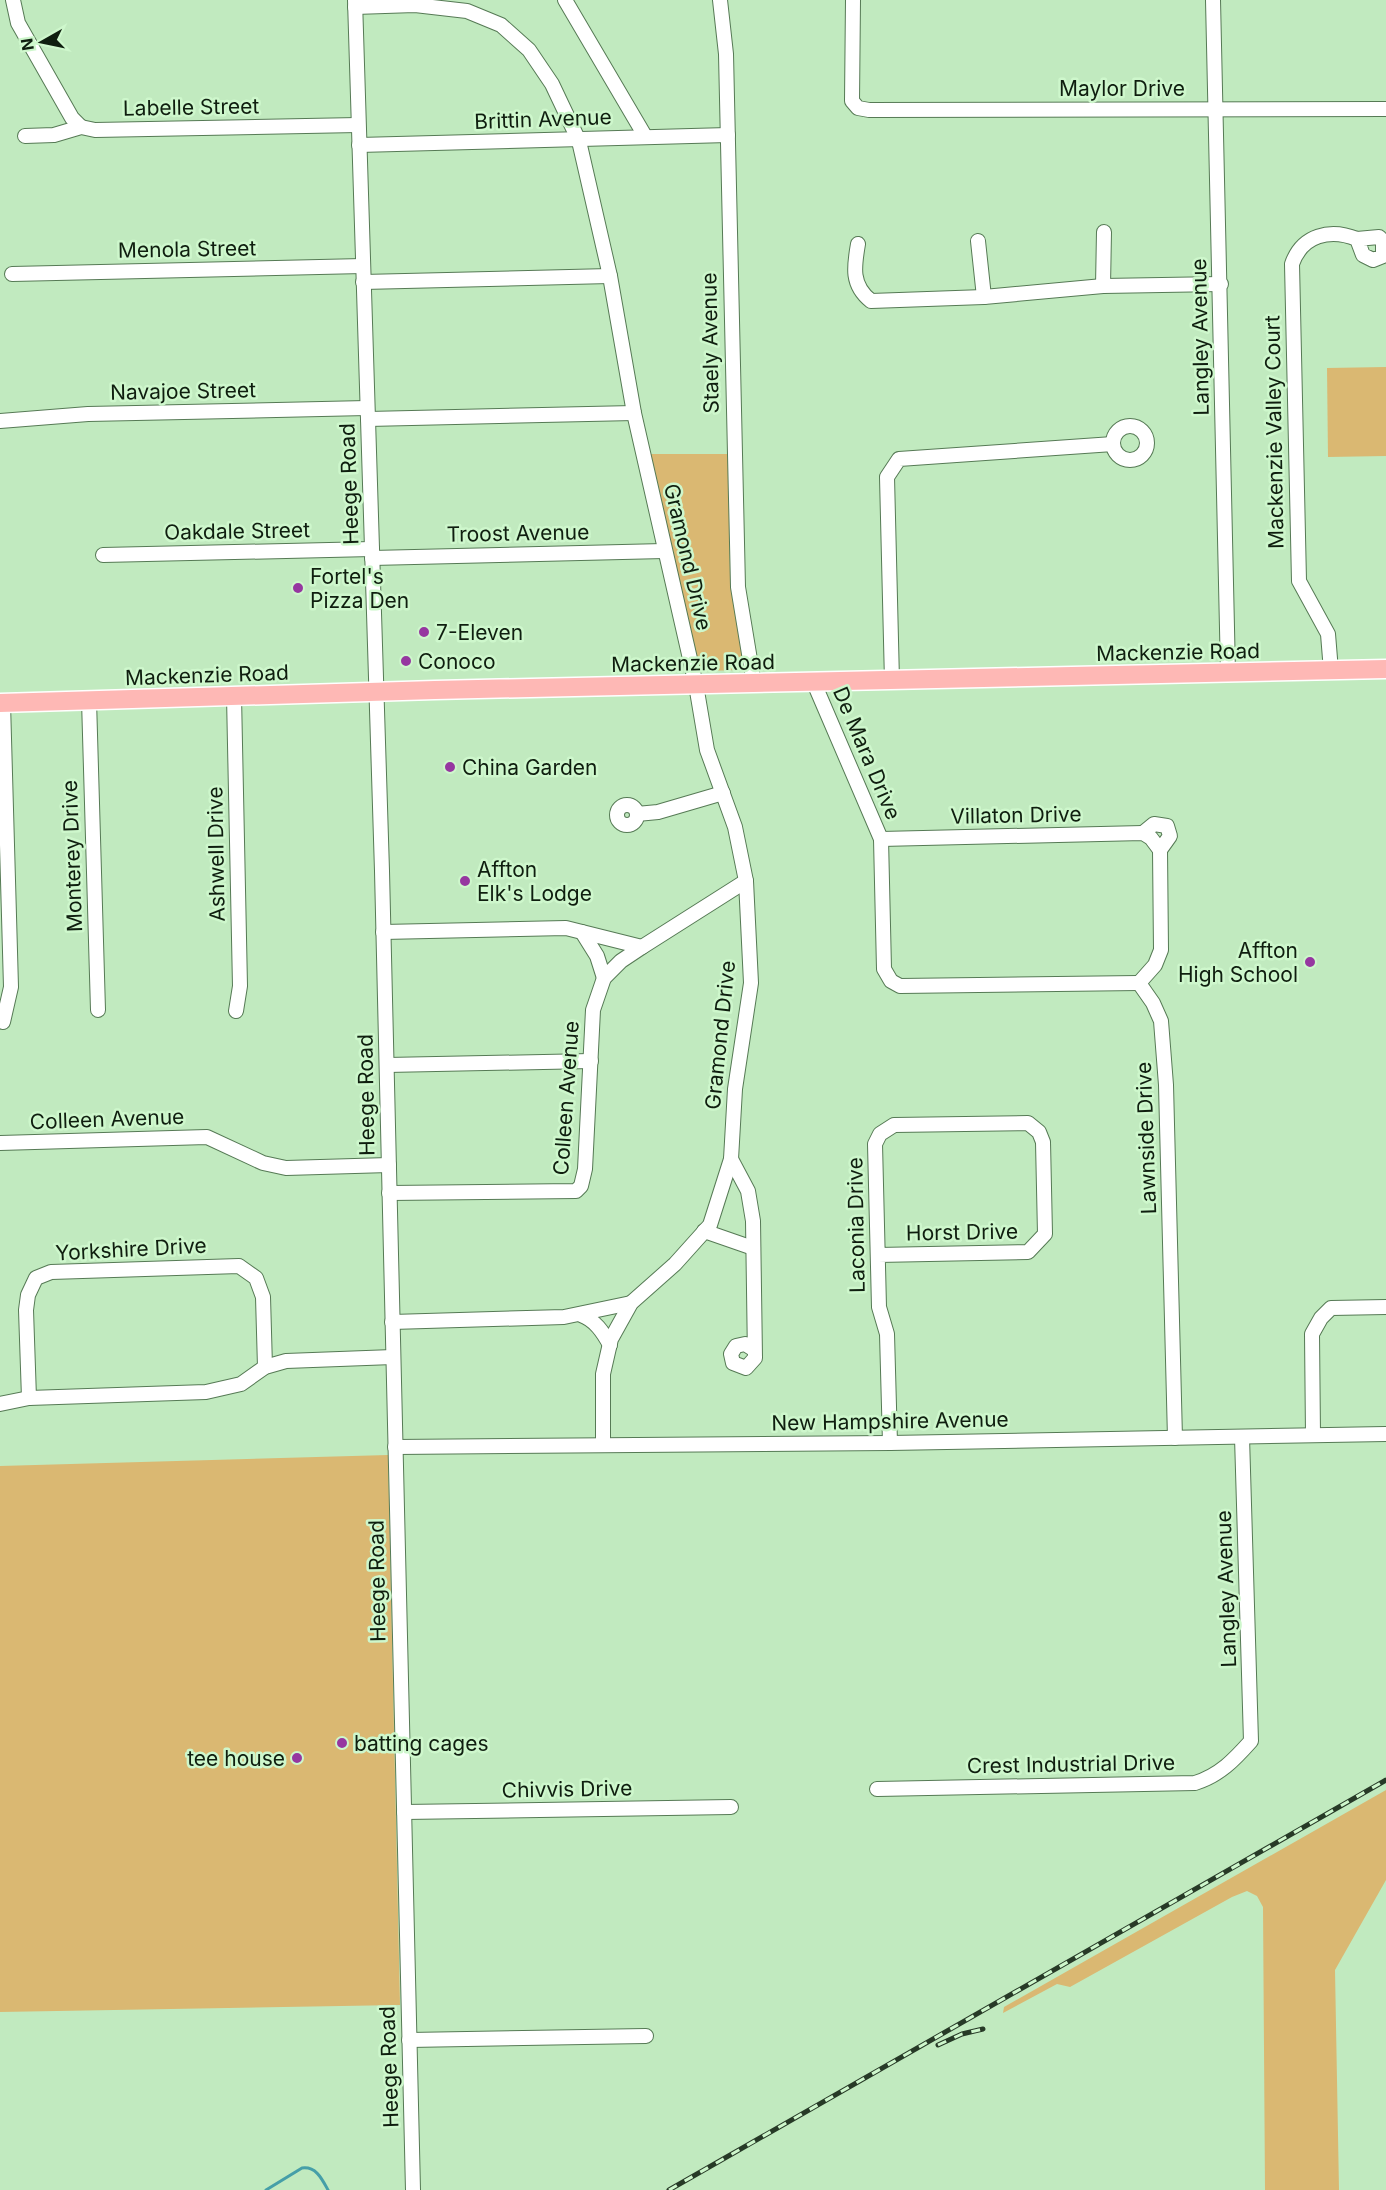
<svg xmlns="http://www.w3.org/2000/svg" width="1386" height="2190" font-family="Inter,sans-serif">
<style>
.green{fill:#dab872}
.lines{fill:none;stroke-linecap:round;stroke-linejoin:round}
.stream{stroke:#469fa8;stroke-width:3}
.minor-casing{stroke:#567a55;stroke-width:16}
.major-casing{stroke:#fff;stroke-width:21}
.minor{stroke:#fff;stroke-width:14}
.major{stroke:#feb8b5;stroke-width:18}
.rail-casing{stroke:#273a27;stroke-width:5}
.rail{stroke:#cef7cc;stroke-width:3;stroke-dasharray:9;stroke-linecap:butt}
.poi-dot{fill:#9637a0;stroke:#cef7cc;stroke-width:2}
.labels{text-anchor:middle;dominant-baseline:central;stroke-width:5;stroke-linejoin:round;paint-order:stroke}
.street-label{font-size:21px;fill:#0f1e0f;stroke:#cef7cc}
.poi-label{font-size:21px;fill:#0f1e0f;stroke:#cef7cc;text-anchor:start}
</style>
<rect width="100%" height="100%" fill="#c1eabf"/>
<g class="green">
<polygon points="1386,367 1386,456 1328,457 1327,368"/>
<polygon points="650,454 728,454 730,574 744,653 745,664 742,670 702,671 697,668"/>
<polygon points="388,1455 400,2005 0,2012 0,1466"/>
<polygon points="1386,1790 1386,1880 1335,1970 1339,2190 1265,2190 1263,1907 1257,1896 1247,1891 1232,1897 1070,1987 1057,1984 1003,2013 1004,2007"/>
</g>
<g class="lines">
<path class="stream" d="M 266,2190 L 302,2168 C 316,2166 322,2179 328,2190"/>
<defs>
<g id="minor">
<polyline points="13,0 18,23 72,118 81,127"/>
<polyline points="355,0 382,871 413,2190"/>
<polyline points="565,0 645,136"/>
<polyline points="720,0 726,54 738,587 754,684"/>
<polyline points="853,0 852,101 858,108 869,110 1386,109"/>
<polyline points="1213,0 1228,673"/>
<polyline points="355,7 415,5 467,11 501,25 529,50 552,84 579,141 610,276 634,413 696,685 707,750 735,827 746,881 751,983 735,1089 731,1159 710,1225 675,1264 631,1303 611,1339 603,1374 603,1445"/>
<polyline points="25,136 54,135 81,127 95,130 358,125"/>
<polyline points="359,145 728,135"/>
<polyline points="978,241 984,297"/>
<path d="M 858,244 C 854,267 851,285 871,301 L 984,297 L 1103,286 L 1221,284"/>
<polyline points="12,274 363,266"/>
<polyline points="363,282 610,276"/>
<polyline points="1103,286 1104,232"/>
<polyline points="368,419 634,413"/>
<polyline points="0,421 88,414 367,408"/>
<circle cx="1130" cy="443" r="17"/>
<polyline points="103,555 372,549"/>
<polyline points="372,558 664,551"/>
<path d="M 1331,671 L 1328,634 L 1299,581 L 1292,264 C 1302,235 1330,228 1357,239 L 1363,255 L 1373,260 L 1383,256 L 1383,241 L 1379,237 L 1357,239"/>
<polyline points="892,681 887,477 899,459 1113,444"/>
<polyline points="814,683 881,839 884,969 891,981 900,986 1139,983"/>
<polyline points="234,696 240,986 236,1011"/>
<polyline points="89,700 98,1010"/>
<circle cx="627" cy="815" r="10"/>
<polyline points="637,814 658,812 723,793"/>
<polyline points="1143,833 1154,824 1167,826 1170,836 1160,850"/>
<polyline points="881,839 1143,833 1151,838 1160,850 1161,950 1155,965 1139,983"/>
<polyline points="383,932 566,928 642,947"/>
<polyline points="582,932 597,956 604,978"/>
<polyline points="1139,983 1153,1003 1161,1021 1166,1085 1175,1438"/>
<polyline points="3,1022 11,987 3,703"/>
<polyline points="387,1065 591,1061"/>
<polyline points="0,1143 207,1137 263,1163 286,1168 389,1165"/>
<polyline points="731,1159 748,1191 753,1221 755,1358 746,1368 733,1363 731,1354 736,1346 745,1344 753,1349"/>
<polyline points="389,1193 576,1191 581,1186 585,1169 593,1010 604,978 621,961 642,947 746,881"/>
<polyline points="704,1231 753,1248"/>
<polyline points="878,1255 1028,1252 1045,1234 1043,1142 1039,1132 1028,1123 894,1125 880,1134 875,1144 879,1307 887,1334 890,1443"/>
<path d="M 581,1315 C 595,1320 603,1332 610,1345"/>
<polyline points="392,1322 564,1317 631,1303"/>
<polyline points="29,1398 26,1310 28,1295 36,1278 51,1272 239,1266 256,1278 263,1297 265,1367"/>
<polyline points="0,1404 29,1398 206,1392 241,1384 265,1367 286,1361 393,1357"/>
<polyline points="1313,1435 1312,1334 1321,1318 1331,1308 1386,1307"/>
<polyline points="395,1447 890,1443 1386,1434"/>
<path d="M 877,1789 L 1195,1783 C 1220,1775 1234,1760 1251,1741 L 1242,1437"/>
<polyline points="404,1812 731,1807"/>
<polyline points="409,2040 646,2036"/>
</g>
<polyline id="major" points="0,703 435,690 1386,669"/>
</defs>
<use href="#minor" class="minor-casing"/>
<use href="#major" class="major-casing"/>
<use href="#minor" class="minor"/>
<use href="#major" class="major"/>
<defs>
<g id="rail">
<polyline points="938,2045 962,2034 983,2029"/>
<polyline points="669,2190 1386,1780"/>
</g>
</defs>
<use href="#rail" class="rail-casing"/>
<use href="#rail" class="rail"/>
</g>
<g class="poi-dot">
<circle cx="298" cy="588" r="6"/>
<circle cx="424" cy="632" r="6"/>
<circle cx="406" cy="661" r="6"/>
<circle cx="450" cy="767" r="6"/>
<circle cx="465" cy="881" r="6"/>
<circle cx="1310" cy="962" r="6"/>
<circle cx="342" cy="1743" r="6"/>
<circle cx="297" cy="1758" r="6"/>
</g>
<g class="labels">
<g class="street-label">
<text x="1122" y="88">Maylor Drive</text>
<text transform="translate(191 107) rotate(-1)">Labelle Street</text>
<text transform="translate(543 119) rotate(-2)">Brittin Avenue</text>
<text transform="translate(187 249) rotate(-1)">Menola Street</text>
<text transform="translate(1200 337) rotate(-91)">Langley Avenue</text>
<text transform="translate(710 343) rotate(-91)">Staely Avenue</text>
<text transform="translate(183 391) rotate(-1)">Navajoe Street</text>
<text transform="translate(1274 432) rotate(-91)">Mackenzie Valley Court</text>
<text transform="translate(349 484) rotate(-92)">Heege Road</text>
<text transform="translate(237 531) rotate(-1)">Oakdale Street</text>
<text transform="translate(518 533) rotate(-1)">Troost Avenue</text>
<text transform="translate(688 557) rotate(77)">Gramond Drive</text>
<text transform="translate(1178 652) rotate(-1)">Mackenzie Road</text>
<text transform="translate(693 663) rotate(-1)">Mackenzie Road</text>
<text transform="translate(207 675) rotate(-2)">Mackenzie Road</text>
<text transform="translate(867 753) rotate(67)">De Mara Drive</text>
<text transform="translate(1016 815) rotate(-1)">Villaton Drive</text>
<text transform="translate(216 854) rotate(-91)">Ashwell Drive</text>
<text transform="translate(72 856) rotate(-92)">Monterey Drive</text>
<text transform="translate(720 1035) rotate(-84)">Gramond Drive</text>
<text transform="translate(366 1095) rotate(-91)">Heege Road</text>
<text transform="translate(566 1098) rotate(-86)">Colleen Avenue</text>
<text transform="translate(107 1119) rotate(-2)">Colleen Avenue</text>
<text transform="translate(1146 1138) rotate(-92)">Lawnside Drive</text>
<text transform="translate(856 1225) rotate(-91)">Laconia Drive</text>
<text transform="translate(962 1232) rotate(-1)">Horst Drive</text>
<text transform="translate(131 1249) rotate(-3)">Yorkshire Drive</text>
<text transform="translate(890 1421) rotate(-1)">New Hampshire Avenue</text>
<text transform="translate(377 1581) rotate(-91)">Heege Road</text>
<text transform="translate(1226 1589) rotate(-92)">Langley Avenue</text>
<text transform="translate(1071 1764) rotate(-1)">Crest Industrial Drive</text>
<text transform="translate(567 1789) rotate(-1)">Chivvis Drive</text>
<text transform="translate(389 2067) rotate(-92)">Heege Road</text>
</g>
<g class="poi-label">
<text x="310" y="576">Fortel's<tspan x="310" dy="24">Pizza Den</tspan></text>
<text x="436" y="632">7-Eleven</text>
<text x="418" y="661">Conoco</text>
<text x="462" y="767">China Garden</text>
<text x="477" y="869">Affton<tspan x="477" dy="24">Elk's Lodge</tspan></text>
<text x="1298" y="950" text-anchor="end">Affton<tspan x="1298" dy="24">High School</tspan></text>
<text x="354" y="1743">batting cages</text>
<text x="285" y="1758" text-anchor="end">tee house</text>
</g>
</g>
<g transform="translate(42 42) rotate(261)" stroke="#cef7cc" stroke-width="4.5" paint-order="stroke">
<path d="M0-4.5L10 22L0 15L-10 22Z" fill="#0f1e0f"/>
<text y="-9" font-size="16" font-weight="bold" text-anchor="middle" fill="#0f1e0f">N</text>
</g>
</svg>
